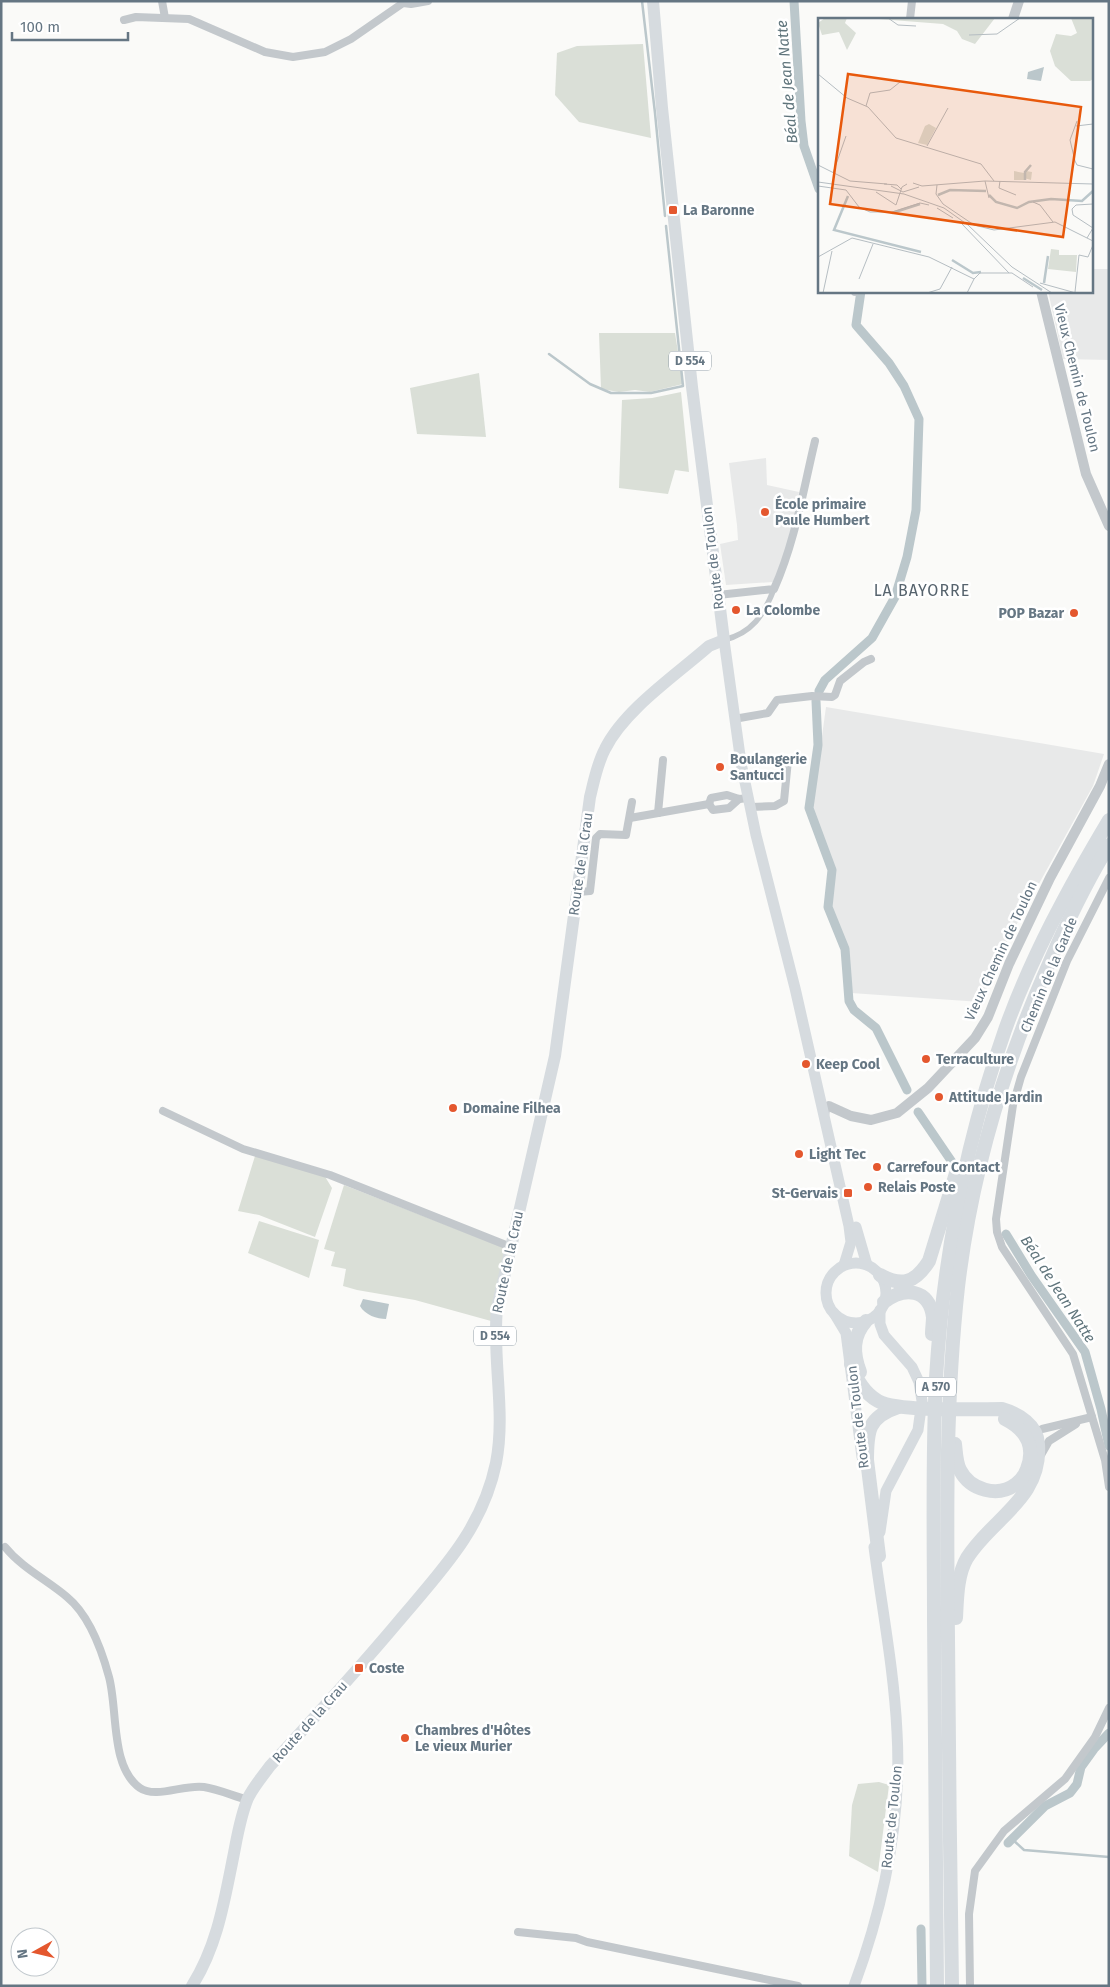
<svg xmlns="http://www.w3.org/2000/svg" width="1110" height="1987" font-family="'Fira Sans',sans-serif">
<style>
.built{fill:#e8e9e9}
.green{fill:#dadfd7}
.water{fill:#bbc7cb}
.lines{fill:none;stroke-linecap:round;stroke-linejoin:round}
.stream{stroke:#bbc7cb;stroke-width:2.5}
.canal{stroke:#bbc7cb;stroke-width:9}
.pedestrian{stroke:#c3c8cc;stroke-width:5.5}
.minor{stroke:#c3c8cc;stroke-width:8}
.tertiary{stroke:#c3c8cc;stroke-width:10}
.secondary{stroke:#d6dbdf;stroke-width:11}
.primary{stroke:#d6dbdf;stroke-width:12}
.motorway{stroke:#d6dbdf;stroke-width:14}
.poi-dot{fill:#e4572e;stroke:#fff;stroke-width:2}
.labels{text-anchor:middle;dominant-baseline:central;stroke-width:5;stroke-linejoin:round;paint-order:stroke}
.shield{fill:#fff;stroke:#939fa8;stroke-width:1}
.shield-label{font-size:12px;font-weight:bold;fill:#657683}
.poi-label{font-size:14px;font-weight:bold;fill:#657683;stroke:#fff;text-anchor:start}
.street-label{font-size:14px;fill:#657683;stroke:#fff}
.water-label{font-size:15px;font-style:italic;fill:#60757c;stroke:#fff}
.quarter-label{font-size:16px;letter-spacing:1px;fill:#57646e;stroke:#fff}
.inset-river{fill:none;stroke:#bbc7cb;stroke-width:2.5}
.inset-road{fill:none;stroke:#b5bdc2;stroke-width:1}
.view{fill:#e8590c;fill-opacity:0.15;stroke:#e8590c;stroke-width:2.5}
.inset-edge{fill:none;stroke:#657683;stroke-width:2.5}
</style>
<rect width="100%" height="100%" fill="#fafaf8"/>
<g class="built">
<polygon points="1091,269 1109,269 1109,360 1063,359 1048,291 1091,291"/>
<polygon points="766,458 767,485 799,492 785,554 773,582 726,585 720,544 738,540 737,525 729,463"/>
<polygon points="826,707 1104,754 1093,786 1004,947 981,1002 851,993 847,948 831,904 835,870 812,809"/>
</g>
<g class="green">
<polygon points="643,44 651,138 579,122 555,95 557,53 577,46"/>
<polygon points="599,333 675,333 683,384 650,392 635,390 619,392 601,389"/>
<polygon points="479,373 486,437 417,434 410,388"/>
<polygon points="681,392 689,472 675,470 668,494 619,488 622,400 652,398"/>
<polygon points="255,1156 324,1175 332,1188 315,1237 259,1215 238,1211"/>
<polygon points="344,1185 505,1248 491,1321 415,1300 357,1290 343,1286 346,1269 331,1266 335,1252 324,1249"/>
<polygon points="259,1221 319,1240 309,1278 248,1253"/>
<polygon points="879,1782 889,1785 878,1872 849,1856 852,1805 858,1784"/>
</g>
<path class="water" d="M 363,1299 L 389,1304 L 386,1319 C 377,1319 365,1315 360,1306 Z"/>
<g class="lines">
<g class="stream">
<polyline points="642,1 655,113 665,216"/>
<polyline points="549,354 590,384 611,393 651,393 683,386 666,226"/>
<polyline points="1012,1839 1024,1850 1109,1857"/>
</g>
<g class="canal">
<polyline points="794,1 801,121 804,146 819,189"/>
<polyline points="819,691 825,680 872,638 895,597 907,557 916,510 919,419 904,386 889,363 856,325 861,291"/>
<polyline points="816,701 818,745 809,808 832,870 828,907 845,949 849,1001 854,1010 876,1028 907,1090"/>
<polyline points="918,1112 952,1162"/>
<polyline points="1006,1234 1031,1275 1085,1352 1101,1409 1109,1446"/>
<polyline points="1008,1843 1045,1806 1070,1793 1077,1784 1081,1767 1094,1749 1109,1733"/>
<polyline points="921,1929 922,1986"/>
</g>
<path class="pedestrian" d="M 724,640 C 752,633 764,615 774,589"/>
<g class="minor">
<polyline points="162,1 165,18"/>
<polyline points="910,19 912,1"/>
<polyline points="124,20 136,17 189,19 265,52 293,57 325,52 351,39 403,3 411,4 428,1"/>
<polyline points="855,292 855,291"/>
<path d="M 718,595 L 774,589 C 795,542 803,491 815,441"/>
<polyline points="734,719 768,713 777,700 812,696 832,697 835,695 840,681 864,662 871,659"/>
<polyline points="709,804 711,798 727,795 739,799 749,798"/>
<polyline points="709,804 713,810 729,808 739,799"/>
<polyline points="751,807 775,806 784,801 788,760"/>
<polyline points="658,813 663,760"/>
<polyline points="630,818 709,804"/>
<polyline points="1109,878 1067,961 1021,1077 1013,1105 996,1219 997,1232 1002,1247 1073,1354 1105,1460 1109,1487"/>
<polyline points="578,892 590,891 596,838 600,834 626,835 632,802"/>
<polyline points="163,1111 243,1149 330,1175 511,1247"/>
<polyline points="1034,1433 1042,1429 1092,1417"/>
<polyline points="1041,1455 1049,1441 1076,1424"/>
<path d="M 5,1547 C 22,1568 47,1580 67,1597 C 89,1615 102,1651 109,1677 C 118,1710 110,1767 140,1788 C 156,1799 184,1784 204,1787 C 218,1789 233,1796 248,1800"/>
<polyline points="518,1932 576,1938 587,1942 798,1986"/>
<polyline points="970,1986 969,1914 975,1871 1004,1831 1065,1779 1095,1737 1109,1708"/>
</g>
<g class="tertiary">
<polyline points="1013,19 1019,1"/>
<polyline points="1041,291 1086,474 1109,526"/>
<polyline points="824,1116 825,1109 829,1106 851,1116 871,1120 897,1113 928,1088 975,1038 988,1017 1009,964 1050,878 1100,786 1109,764"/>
</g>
<g class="secondary">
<polyline points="724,640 741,763 756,835 795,988 849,1226 851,1242 844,1265"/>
<polyline points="856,1227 867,1265"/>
<circle cx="856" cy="1293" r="30"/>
<polyline points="834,1313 846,1333 862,1457"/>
<polyline points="880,1532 886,1491 918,1430 922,1401 919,1382 912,1367 884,1335 880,1324 880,1310"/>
<path d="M 854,1986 C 884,1905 902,1819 897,1732 C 894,1670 882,1609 874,1547"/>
</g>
<path class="primary" d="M 192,1986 C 217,1946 224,1903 233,1858 C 237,1838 240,1817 248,1798 C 254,1786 262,1777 270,1766 C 313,1719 357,1671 398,1622 C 441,1571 482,1530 496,1463 C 506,1412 492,1359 497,1308 L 555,1056 L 590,797 C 594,781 597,764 605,749 C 624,710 676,675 709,646 L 724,640 L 692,387 L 662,108 L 653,1"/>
<g class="motorway">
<path d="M 880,1275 C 902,1287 915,1283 929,1261 L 957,1170"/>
<path d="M 884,1302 C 904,1287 929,1288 933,1317 C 933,1323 932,1328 932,1334"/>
<path d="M 851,1364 C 856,1379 864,1393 878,1401 C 898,1412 976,1409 1002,1409 C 1019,1414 1037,1425 1038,1444 C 1042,1499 992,1518 967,1558 C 957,1575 957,1599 956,1618"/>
<path d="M 860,1372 C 853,1353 852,1337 866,1321"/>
<path d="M 955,1444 C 956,1452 956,1462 960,1470 C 970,1490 998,1498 1016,1484 C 1021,1480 1025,1475 1027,1469 C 1036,1446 1025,1429 1005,1419"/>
<path d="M 879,1556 L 867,1460 C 867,1431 868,1417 898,1407"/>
<path d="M 937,1986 C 936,1863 935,1741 934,1619 C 934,1538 932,1458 936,1378 C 943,1260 966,1141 1005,1030 C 1031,957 1069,887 1109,820"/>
<path d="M 952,1986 C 950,1870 949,1755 948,1639 C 947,1522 945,1404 958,1287 C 971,1176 1003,1068 1048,966 C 1066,924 1085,884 1109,845"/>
</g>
</g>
<g class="poi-dot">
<rect x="668" y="205" width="10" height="10" rx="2.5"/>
<circle cx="765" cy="512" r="5"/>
<circle cx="736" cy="610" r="5"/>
<circle cx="1074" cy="613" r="5"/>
<circle cx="720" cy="767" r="5"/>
<circle cx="926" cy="1059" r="5"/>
<circle cx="806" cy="1064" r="5"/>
<circle cx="939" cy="1097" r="5"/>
<circle cx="453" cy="1108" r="5"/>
<circle cx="799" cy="1154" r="5"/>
<circle cx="877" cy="1167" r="5"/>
<circle cx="868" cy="1187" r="5"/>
<rect x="843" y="1188" width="10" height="10" rx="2.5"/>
<rect x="354" y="1663" width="10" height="10" rx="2.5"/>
<circle cx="405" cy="1738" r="5"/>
</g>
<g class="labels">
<g class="shield">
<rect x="669" y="351.5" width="42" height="19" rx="4"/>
<rect x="474" y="1326.5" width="42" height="19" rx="4"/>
<rect x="916" y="1377.5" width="40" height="19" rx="4"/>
</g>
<g class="shield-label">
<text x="690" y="361">D 554</text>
<text x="495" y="1336">D 554</text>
<text x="936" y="1387">A 570</text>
</g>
<g class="poi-label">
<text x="683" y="210">La Baronne</text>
<text x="775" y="504">École primaire<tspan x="775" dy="16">Paule Humbert</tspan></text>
<text x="746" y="610">La Colombe</text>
<text x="1064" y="613" text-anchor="end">POP Bazar</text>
<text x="730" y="759">Boulangerie<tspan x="730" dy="16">Santucci</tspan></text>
<text x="936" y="1059">Terraculture</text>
<text x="816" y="1064">Keep Cool</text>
<text x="949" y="1097">Attitude Jardin</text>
<text x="463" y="1108">Domaine Filhea</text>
<text x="809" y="1154">Light Tec</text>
<text x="887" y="1167">Carrefour Contact</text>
<text x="878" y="1187">Relais Poste</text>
<text x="838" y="1193" text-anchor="end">St-Gervais</text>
<text x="369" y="1668">Coste</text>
<text x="415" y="1730">Chambres d'Hôtes<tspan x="415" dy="16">Le vieux Murier</tspan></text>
</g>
<g class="street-label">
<text transform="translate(1077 378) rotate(76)">Vieux Chemin de Toulon</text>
<text transform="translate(713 558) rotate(-97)">Route de Toulon</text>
<text transform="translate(581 864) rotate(-82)">Route de la Crau</text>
<text transform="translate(1001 951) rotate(-65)">Vieux Chemin de Toulon</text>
<text transform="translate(1049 975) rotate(-67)">Chemin de la Garde</text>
<text transform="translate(508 1262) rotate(-78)">Route de la Crau</text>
<text transform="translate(858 1417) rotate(-97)">Route de Toulon</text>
<text transform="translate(310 1722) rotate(-48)">Route de la Crau</text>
<text transform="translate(892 1817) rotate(-84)">Route de Toulon</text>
</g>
<g class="water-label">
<text transform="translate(787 82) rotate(-95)">Béal de Jean Natte</text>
<text transform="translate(1058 1289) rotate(57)">Béal de Jean Natte</text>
</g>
<g class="quarter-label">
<text x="922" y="590">LA BAYORRE</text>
</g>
</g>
<g transform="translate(818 18)">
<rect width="275" height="275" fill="#fafaf8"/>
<path d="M 7,0 L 29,0 L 27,5 L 38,15 L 29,32 L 21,14 L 4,17 L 0,5 ZM 48,0 L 177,0 L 157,26 L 144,21 L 139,13 L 125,6 ZM 253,0 L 275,0 L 275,61 L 272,63 L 253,63 L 237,48 L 232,33 L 238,16 L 253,18 L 259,15 ZM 111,106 L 118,110 L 109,127 L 100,125 L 107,108 ZM 196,153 L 206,155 L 206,158 L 208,153 L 214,154 L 213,162 L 206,160 L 206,162 L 196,162 ZM 233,231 L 241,232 L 241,237 L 259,237 L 258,254 L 230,251 Z" fill="#dadfd7"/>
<path d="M 226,49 L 223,63 L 209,61 L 210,54 Z" fill="#bbc7cb"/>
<path class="inset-river" d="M 207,162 L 207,154 L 213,147M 120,177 L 132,172 L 168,173M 171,177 L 178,184 L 199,190 L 211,184 L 233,181 L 264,183 L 275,173M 30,178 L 16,212 L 103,234M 74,195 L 102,186M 134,242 L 155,255 L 163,254M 205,260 L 224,272M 226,265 L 230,238"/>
<path class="inset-road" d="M 70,0 L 80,7 L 98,8M 151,17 L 179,16 L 202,0M 0,56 L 29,80 L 50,89 L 78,120 L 163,146 L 176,163M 48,88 L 52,75 L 72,72 L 82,64M 259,103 L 252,122 L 257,143 L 259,147 L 275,151M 258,108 L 275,106M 109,128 L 130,90M 0,147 L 32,163 L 69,166M 15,155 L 28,118M 167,163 L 171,180M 182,163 L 181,170 L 198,177M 0,164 L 86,176 L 126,190 L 150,207 L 194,249 L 234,275M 95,165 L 104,168 L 167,163 L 275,166M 66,166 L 79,167 L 83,171M 119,167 L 118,176 L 125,186 L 156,207 L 176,212 L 237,204 L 275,223M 0,168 L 28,172 L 41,189 L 52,194 L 74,194 L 102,185 L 111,187M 73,168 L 85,174 L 101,169M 58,174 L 78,187 L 84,169 L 89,166M 215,184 L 222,187 L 235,204M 119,190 L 135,200M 144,206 L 191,255M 269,220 L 275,210 L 255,197 L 254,191 L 258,187 L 275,186M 0,239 L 34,220 L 111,239 L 156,261 L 162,255 L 194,255 L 215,269M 41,261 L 55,226M 222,265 L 258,275M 257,274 L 261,237 L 270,239 L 275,227M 5,275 L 14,233M 109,275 L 122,271 L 134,249M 149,275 L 156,261"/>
<path class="view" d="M 30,56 L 263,89 L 245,219 L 12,186 Z"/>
<rect width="275" height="275" class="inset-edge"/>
</g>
<rect width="1110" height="1987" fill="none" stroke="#657683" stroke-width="5"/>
<g transform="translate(35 1952) rotate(262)"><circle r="24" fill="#ffffff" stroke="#c1c8cd"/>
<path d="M0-4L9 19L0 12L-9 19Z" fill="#e4572e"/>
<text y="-8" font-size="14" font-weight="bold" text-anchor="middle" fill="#657683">N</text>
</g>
<path d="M12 32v8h116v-8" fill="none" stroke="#657683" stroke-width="2.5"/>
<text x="20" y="32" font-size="15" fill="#657683" stroke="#ffffff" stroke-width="4" paint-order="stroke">100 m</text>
</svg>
